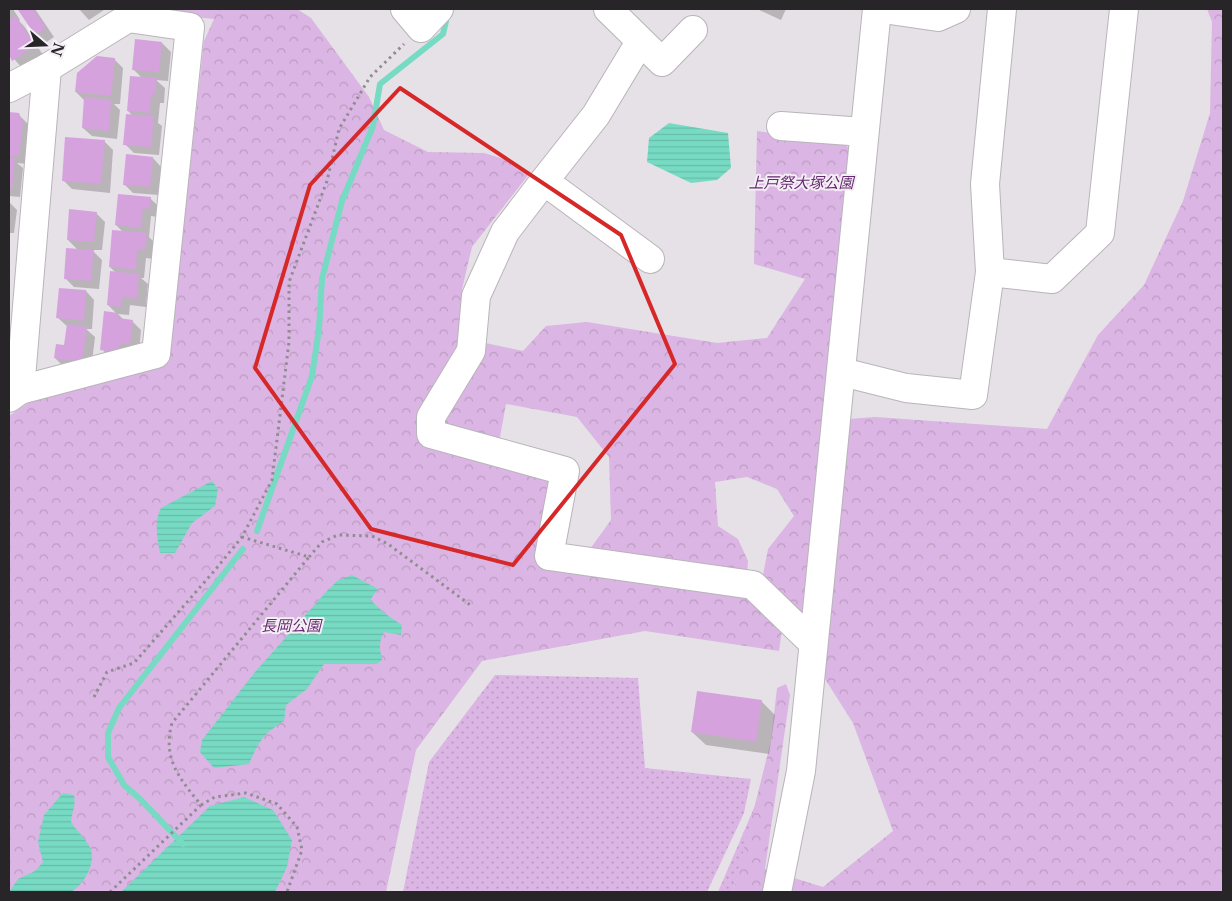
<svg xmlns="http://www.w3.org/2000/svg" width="1232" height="901" font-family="'Libre Baskerville','Noto Sans JP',serif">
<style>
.grass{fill:url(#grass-dots)}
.forest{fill:url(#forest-crowns)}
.water{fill:url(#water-rules)}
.shadow{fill:#0003}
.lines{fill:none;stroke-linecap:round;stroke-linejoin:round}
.stream{stroke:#77dbc4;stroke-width:6}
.building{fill:#d5a2de}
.minor-casing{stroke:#b9b4ba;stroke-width:30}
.path{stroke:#908c91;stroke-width:3;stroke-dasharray:2.5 4;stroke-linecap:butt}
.minor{stroke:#fff;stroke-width:28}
.marked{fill:none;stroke:#d62828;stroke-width:4;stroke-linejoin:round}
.labels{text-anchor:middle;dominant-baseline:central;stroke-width:4;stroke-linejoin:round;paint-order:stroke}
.park-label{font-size:15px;font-style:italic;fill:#662a71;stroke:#f4eef5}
</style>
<defs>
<pattern id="grass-dots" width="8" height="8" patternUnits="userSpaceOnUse" patternTransform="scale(1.25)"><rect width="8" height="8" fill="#dbb5e3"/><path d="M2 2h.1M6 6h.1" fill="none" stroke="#bc9cc3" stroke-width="1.8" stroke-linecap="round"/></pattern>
<pattern id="forest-crowns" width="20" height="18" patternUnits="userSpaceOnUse" patternTransform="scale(1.25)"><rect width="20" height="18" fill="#dbb5e3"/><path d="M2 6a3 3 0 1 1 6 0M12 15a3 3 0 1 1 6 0" fill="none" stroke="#bc9cc3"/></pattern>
<pattern id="water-rules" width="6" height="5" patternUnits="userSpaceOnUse" patternTransform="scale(1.25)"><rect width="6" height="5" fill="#77dbc4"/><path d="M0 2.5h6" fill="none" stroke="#67bca8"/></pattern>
</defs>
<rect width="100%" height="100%" fill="#e6e1e7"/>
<g class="grass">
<polygon points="495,675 638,678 645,768 751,779 744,813 707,892 403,892 429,762"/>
<polygon points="757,801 733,892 718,892"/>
</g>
<polygon class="forest" points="118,9 297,9 311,18 369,97 384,130 428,152 484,153 511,161 529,174 472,247 462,289 462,338 523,351 546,326 587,322 717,343 767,338 805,279 754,264 757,131 844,142 849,149 849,419 875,417 1047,429 1098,335 1144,285 1183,201 1210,113 1212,22 1207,9 1223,9 1223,892 733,892 771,741 777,688 786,684 790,695 765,869 823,887 893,831 853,723 762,580 768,549 794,516 777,489 747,477 715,482 718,526 738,539 748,561 746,585 582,560 611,520 609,457 577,417 506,404 496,459 555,479 543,565 744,586 783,623 779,651 645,631 482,661 416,750 386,892 9,892 9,416 33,400 169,358 204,41 214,19"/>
<g class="water">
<polygon points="669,123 728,133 731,168 717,180 691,183 647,162 649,138"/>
<path d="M 212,481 L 218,489 L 215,506 L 192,523 L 175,553 L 160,553 C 157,538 154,521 161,508 Z"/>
<path d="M 352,575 L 378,589 L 370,600 L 387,615 L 402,625 L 401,635 L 384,632 C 378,642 380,650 382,660 L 377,664 L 324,664 L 307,689 L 286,705 L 284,721 C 263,734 259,741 249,764 L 214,768 L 200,752 L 202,740 L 255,672 L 326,592 L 337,581 Z"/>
<path d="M 63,793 L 74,795 C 76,807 72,811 71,822 C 76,830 83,836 88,844 C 99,859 85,884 71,892 L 9,892 L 18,879 L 35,871 L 43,862 L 38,842 L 44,815 Z"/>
<polygon points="244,797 273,810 292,840 287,867 275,892 121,892 210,806"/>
</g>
<g class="shadow">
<polygon points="9,9 13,9 20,20 19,21 24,26 43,55 22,68 9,53"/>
<polygon points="22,9 35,9 54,37 45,43 36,34 20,10"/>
<polygon points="79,9 103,9 104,10 89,20"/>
<polygon points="757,9 786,9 781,20"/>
<polygon points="162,43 171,52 168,81 156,80 165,88 164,103 160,103 158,123 162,126 159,155 134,153 125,144 133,116 128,111 142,78 134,70"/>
<polygon points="114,59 123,68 120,104 114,104 120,110 117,139 92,136 83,128 85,101 76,92"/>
<polygon points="9,114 19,115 28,124 31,134 28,164 17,163 23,168 20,197 9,196"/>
<polygon points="104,141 113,150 110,193 72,189 63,180"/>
<polygon points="153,158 161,167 159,195 133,193 124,184"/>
<polygon points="150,198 159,207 158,217 151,216 149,237 155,243 154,259 146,258 144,278 141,278 148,284 146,307 130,305 129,315 118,314 124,320 132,321 141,330 139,352 110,358 102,349 117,314 108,305 116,273 110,267 123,232 116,225"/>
<polygon points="9,202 17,210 14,233 9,233"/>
<polygon points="96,213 105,222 102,250 92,250 102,260 99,289 74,287 65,278 78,250 68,240"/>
<polygon points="86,291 94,300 92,329 86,329 95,337 91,370 64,367 55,358 65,346 68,327 58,318"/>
<polygon points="761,701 775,715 769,754 706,745 692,732"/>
</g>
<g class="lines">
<g class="stream">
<polyline points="257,531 312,376 319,329 322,279 342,201 373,126 380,84 443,34 446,21"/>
<polyline points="183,844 140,799 124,785 108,757 108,733 119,708 243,549"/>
</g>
</g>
<g class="building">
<polygon points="20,9 33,9 46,28 35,35 18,10"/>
<polygon points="16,16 35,46 12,61 9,55 9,20"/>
<polygon points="135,39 162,42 159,72 132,70"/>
<polygon points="97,56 115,58 111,96 75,92 77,73"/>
<polygon points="130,76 157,78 155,95 151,94 150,113 127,111"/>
<polygon points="84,97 111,100 109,131 82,128"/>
<polygon points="9,112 19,113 23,124 19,156 9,155"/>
<polygon points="126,114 154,116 151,147 123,145"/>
<polygon points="65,137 105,140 101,184 62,181"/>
<polygon points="126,154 153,157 150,187 123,185"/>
<polygon points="9,158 15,158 12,189 9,189"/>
<polygon points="118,194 151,197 150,209 143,208 141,228 115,225"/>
<polygon points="69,209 97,212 94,242 67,240"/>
<polygon points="112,230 147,233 145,250 137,249 136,270 109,267"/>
<polygon points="66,248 94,250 91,281 64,279"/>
<polygon points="110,271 139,274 137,299 122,297 121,307 107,305"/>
<polygon points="59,288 86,290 84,321 56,318"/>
<polygon points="104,311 118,313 118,318 133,320 130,344 120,343 119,352 100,350"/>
<polygon points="67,324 87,327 82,362 54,358 56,344 64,345"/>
<polygon points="697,691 762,700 756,742 691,732"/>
</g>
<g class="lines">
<defs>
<g id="minor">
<polyline points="405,9 421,28 439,9"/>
<polyline points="608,9 662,62 693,30"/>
<polyline points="883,9 938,17 956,9"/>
<polyline points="9,88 47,68 128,18 190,27 156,354 20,390 9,398"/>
<polyline points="781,126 864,132"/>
<polyline points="544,181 596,115 640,42"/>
<polyline points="650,259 544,181 505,232 476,296 471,351 431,417 431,434 565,471 549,556 753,585 813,643"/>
<polyline points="990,272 985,184 1002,9"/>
<polyline points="842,372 906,388 973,395 990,272 1052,279 1100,233 1124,9"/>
<polyline points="20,390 47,68"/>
<polyline points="777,892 801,771 877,9"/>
</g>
</defs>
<use href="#minor" class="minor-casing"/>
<g class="path">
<polyline points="309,557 322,542 338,535 372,536 388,544 473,607"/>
<polyline points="94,697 107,672 134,663 215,570 242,537 272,480 289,342 289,282 327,181 339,129 370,77 404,44"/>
<polyline points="201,805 215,797 246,793 277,804 297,827 302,850 287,892"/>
<path d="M 110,892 L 201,805 C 180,779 162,759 172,723 L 309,557 L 242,537"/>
</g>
<use href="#minor" class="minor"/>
</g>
<path class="marked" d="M 400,88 L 621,235 L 675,364 L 513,565 L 371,529 L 255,368 L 310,185 Z"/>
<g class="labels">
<g class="park-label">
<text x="801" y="182">上戸祭大塚公園</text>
<text x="291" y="625">長岡公園</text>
</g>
</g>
<rect width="1232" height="901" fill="none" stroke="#272527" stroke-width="20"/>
<g transform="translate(45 45) rotate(109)" stroke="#f4eef5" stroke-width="4" paint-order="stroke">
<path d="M0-4L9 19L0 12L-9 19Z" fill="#272527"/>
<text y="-8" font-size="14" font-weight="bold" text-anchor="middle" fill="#272527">N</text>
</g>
</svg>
